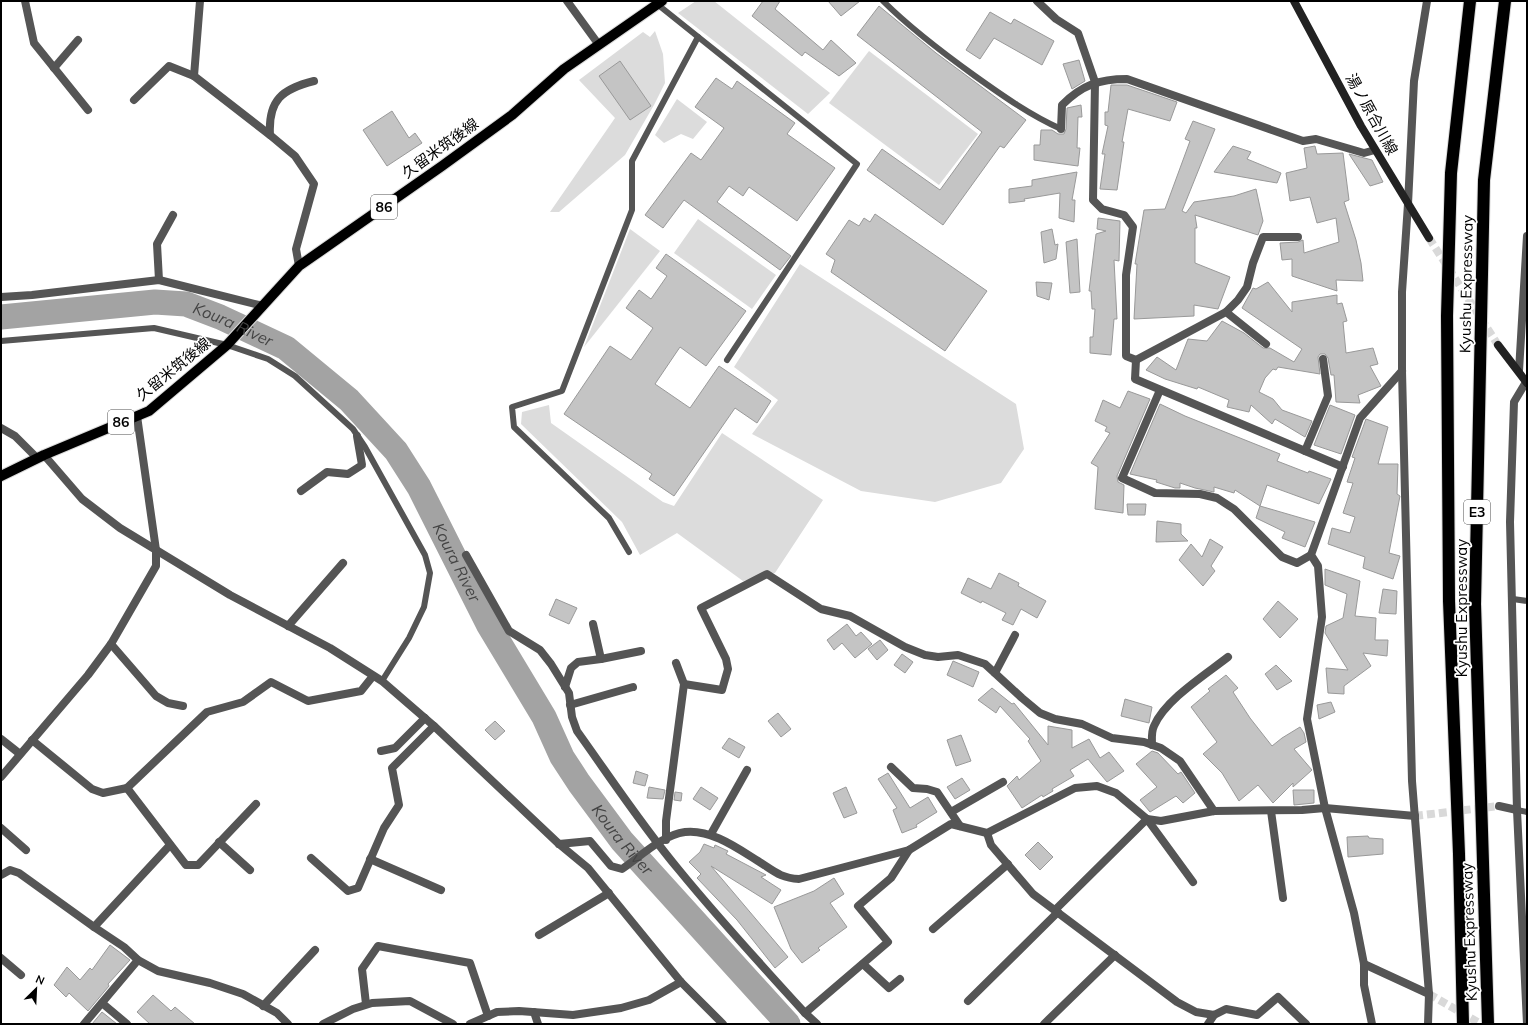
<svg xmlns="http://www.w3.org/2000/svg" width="1528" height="1025" font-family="Mulish,'Noto Sans JP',sans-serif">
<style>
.green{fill:#dcdcdc}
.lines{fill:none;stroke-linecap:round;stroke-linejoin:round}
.river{stroke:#a3a3a3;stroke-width:25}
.building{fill:#c4c4c4;stroke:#999}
.street-tunnel{stroke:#d9d9d9;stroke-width:8;stroke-dasharray:8 4;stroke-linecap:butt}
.secondary-tunnel{stroke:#d9d9d9;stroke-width:8;stroke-dasharray:8 4;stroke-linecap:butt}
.primary-casing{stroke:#dbdbdb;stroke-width:12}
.highway-casing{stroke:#dbdbdb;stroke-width:14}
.lane{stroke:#555;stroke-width:6}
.street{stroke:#555;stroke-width:8}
.secondary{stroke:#222;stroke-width:8}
.primary{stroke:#000;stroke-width:10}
.highway{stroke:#000;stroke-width:12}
.labels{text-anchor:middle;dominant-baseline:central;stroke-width:3.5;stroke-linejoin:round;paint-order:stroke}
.shield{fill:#fff;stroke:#4c4c4c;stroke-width:1}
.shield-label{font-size:14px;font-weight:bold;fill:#000}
.street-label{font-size:15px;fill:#000;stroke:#fff}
.water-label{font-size:16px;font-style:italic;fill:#444;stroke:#fff}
</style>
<rect width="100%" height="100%" fill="#fff"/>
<g class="green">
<polygon points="696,1 714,1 830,93 808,114 678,13"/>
<polygon points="655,31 663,54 665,83 654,105 625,155 559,212 550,212 615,118 579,80 643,32 650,37"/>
<polygon points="869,51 978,134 939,185 829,103"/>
<polygon points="677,99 707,122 693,139 681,134 664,143 655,135"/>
<polygon points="698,219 776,275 752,309 674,253"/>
<polygon points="630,229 660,251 584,347"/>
<polygon points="800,264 1016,404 1024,449 1001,483 935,502 861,491 752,434 778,400 734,367"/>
<polygon points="549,405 551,423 663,502 674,506 722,433 823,500 775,573 743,581 677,533 640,555 622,522 521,424 522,412"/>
</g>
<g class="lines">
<path class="river" id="s1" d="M 1,317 L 155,302 L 186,304 L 220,317 L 286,348 L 349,400 L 396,451 L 419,487 L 488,624 L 544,717 L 562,757 L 579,783 L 622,841 L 788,1024"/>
</g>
<g class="building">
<polygon points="763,1 780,1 775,9 823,50 831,40 856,63 839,76 805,52 802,56 752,16"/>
<polygon points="828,1 860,1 841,16"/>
<polygon points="879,6 936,53 1026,120 1004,148 1000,146 943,225 867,170 882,149 940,190 982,132 857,35"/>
<polygon points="990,12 1011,24 1014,19 1054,41 1042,65 994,38 980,59 966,50"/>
<polygon points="1079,60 1085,81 1072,89 1063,64"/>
<polygon points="620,61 651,106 630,120 599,76"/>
<polygon points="716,78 732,89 737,81 795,123 787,134 835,168 797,221 749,187 743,196 729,186 717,202 791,256 780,270 684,200 663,228 645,215 691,153 701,160 724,128 695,107"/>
<polygon points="1111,85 1127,85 1177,102 1170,121 1128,109 1122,142 1124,142 1117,190 1100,189 1105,154 1102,154 1108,126 1105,125 1105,112 1108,112"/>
<polygon points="1081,105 1082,117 1078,117 1077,148 1080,148 1078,166 1034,160 1034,145 1040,145 1041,130 1052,130 1058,134 1064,134 1066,129 1067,108"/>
<polygon points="392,111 409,138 415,133 422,143 387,166 363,130"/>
<polygon points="1193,121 1215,129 1182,211 1186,213 1194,202 1234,196 1256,189 1263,221 1258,235 1195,215 1197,228 1195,228 1195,263 1230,277 1218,309 1194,305 1194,316 1134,319 1137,264 1135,264 1144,210 1165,209 1190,141 1185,139"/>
<polygon points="1233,146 1251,152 1247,159 1281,173 1277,183 1214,172"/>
<polygon points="1315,146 1317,154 1343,153 1349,200 1344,202 1356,240 1361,263 1363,281 1336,280 1337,291 1292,276 1292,259 1282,260 1280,243 1298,242 1303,240 1304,253 1339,242 1336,218 1317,223 1310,197 1290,201 1286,173 1307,168 1304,148"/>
<polygon points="1349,154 1372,160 1383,182 1370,186"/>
<polygon points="1077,172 1072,200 1075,200 1074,222 1059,218 1060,193 1024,199 1025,201 1009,203 1009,189 1032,186 1032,180"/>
<polygon points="875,214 987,291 945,351 831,272 835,260 826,254 849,220 859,226 864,218 870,222"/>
<polygon points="1098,218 1120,221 1119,261 1114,260 1117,319 1114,319 1111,355 1090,353 1090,337 1093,337 1095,309 1092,309 1091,291 1089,291 1096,234 1106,231 1097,229"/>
<polygon points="1052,229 1055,245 1058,244 1056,259 1044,263 1041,232"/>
<polygon points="1077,239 1080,292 1070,293 1066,242"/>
<polygon points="666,254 746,311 706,366 680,347 655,384 690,408 719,366 771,401 757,423 735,408 674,496 649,479 652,474 564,414 610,346 631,360 653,328 626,308 639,290 651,299 667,276 656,268"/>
<polygon points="1036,282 1052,283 1049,300 1037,296"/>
<polygon points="1268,282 1292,312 1292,302 1337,295 1337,304 1342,303 1347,321 1343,322 1346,353 1373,348 1378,364 1370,366 1381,386 1358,395 1360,403 1336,402 1334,375 1331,375 1328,358 1325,354 1320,354 1318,357 1320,374 1278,367 1276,370 1273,369 1265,378 1259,392 1273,399 1282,410 1312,421 1305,437 1275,419 1272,424 1251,405 1249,412 1227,407 1229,400 1198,387 1197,389 1165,379 1146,370 1157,357 1176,370 1188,339 1207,341 1222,321 1244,333 1263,348 1270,348 1294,362 1302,349 1242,308 1253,288 1256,289"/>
<polygon points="1128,391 1150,399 1117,476 1118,482 1124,485 1123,513 1095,509 1098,467 1091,463 1110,433 1105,431 1107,427 1095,421 1103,400 1120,408"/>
<polygon points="1160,404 1185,416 1280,454 1277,461 1308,473 1309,471 1331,479 1319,504 1267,485 1260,506 1235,490 1234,493 1214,487 1214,492 1195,488 1180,483 1180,488 1175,488 1156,482 1157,480 1130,474"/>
<polygon points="1330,405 1355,415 1341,454 1314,445"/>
<polygon points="1366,419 1388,427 1378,464 1398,464 1397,494 1400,496 1389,553 1400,556 1393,579 1363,568 1365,557 1328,544 1332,528 1350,533 1355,517 1343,513 1353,483 1347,482 1355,458 1352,457"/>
<polygon points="1127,504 1146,504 1145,515 1128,515"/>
<polygon points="1260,506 1315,522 1305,547 1282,538 1285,532 1256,518"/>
<polygon points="1157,521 1181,524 1181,534 1188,541 1156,542"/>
<polygon points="1210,539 1223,547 1211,566 1215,571 1203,586 1179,560 1191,544 1202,557"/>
<polygon points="1325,569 1360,581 1355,616 1376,618 1375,640 1388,640 1387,656 1363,653 1371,666 1344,686 1344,694 1328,693 1326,668 1348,670 1325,633 1326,626 1343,618 1347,594 1325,585"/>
<polygon points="999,573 1019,583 1018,586 1046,601 1037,618 1021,609 1013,625 1002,620 1006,613 982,601 981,603 961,593 968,578 991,589"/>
<polygon points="1383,589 1397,591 1396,614 1379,613"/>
<polygon points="556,599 577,608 569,624 549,615"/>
<polygon points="1278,601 1298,619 1280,638 1263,619"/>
<polygon points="847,624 856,636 861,632 872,644 855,658 842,643 834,650 827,640"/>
<polygon points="880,640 888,650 877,660 868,649"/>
<polygon points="902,654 913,662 905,673 894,665"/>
<polygon points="953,661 979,672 973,687 947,675"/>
<polygon points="1276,665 1292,681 1277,690 1265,674"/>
<polygon points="1226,675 1238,688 1233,692 1250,718 1272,746 1282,738 1300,727 1304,733 1306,742 1294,749 1312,770 1293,787 1293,783 1273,803 1258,785 1239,801 1222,773 1203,754 1217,742 1191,707 1210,691 1208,689"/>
<polygon points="992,688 1012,704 1014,703 1048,745 1048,726 1072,730 1072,748 1089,739 1100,758 1109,752 1124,771 1107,782 1088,759 1070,770 1074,776 1052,789 1053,791 1043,797 1042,795 1022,808 1007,786 1017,776 1019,780 1041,761 1028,741 1030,739 1000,706 996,713 978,700"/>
<polygon points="1125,699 1152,707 1149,723 1121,716"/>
<polygon points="1331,702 1335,712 1319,719 1317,705"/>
<polygon points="778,713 791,729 781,737 768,721"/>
<polygon points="495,721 505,731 495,740 485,730"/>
<polygon points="961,735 971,761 956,766 947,740"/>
<polygon points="729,738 745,747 739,758 722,748"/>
<polygon points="1152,751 1158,753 1178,774 1181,772 1195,793 1183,803 1176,796 1150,812 1140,800 1157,787 1136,764"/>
<polygon points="636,771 648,775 645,786 633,783"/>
<polygon points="888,773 910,808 928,797 937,812 916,825 917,827 902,833 893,810 897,808 878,779"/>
<polygon points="962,778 970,790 955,799 947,787"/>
<polygon points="649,787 665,790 663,799 647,798"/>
<polygon points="701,787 718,798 710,810 693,799"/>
<polygon points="846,787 857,813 844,818 833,793"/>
<polygon points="1293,790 1314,790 1314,803 1294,805"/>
<polygon points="675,792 682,793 681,801 674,800"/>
<polygon points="1368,836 1369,838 1383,839 1383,854 1348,857 1347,837"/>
<polygon points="1038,842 1053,857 1040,870 1025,855"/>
<polygon points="704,844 714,848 715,845 728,851 726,854 766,875 761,877 781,890 772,904 711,866 788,957 775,968 737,920 697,878 701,874 689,862 700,852"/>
<polygon points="834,878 844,894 830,903 847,927 818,948 820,950 802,963 791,949 774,907 814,891"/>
<polygon points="110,945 130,960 108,984 109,986 88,1011 69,993 66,997 54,985 67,967 80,980 90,968 92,970"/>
<polygon points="153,995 171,1011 175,1007 195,1024 150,1024 137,1012"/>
<polygon points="102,1012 117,1024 92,1024"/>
</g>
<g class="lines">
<g class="street-tunnel">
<polyline points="1415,816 1499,806"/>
<polyline points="1429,994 1481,1024"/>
</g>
<polyline class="secondary-tunnel" points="1429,238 1498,345"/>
<defs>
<polyline id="primary" points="1,476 44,455 149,411 227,345 299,266 442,166 512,115 564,69 662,1"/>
<g id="highway">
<polyline points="1463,1024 1459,854 1449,601 1447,316 1451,173 1470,1"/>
<polyline points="1488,1024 1475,604 1484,180 1505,1"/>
</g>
</defs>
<use href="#primary" class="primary-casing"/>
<use href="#highway" class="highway-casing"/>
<g class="lane">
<path d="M 883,1 C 911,29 943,53 975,76 C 1003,96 1030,115 1061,129"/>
<polyline points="657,4 857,164 727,360"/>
<polyline points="1,341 154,328 227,345 268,359 295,376 353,429 365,447 425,555 430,573 424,607 409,638 382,681"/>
<polyline points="629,552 609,518 514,427 512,407 562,391 632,210 632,161 698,37"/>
<polyline points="1513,599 1527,601"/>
<polyline points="1517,810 1527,812"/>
</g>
<g class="street">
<polyline points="25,1 34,43 88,110"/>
<polyline points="200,1 194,76 270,135"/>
<polyline points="567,1 599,45"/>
<polyline points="1037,1 1056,19 1078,33 1095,82 1093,200 1102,209 1124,215 1133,227 1126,275 1126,356 1136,360 1135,379 1343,467"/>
<polyline points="1427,1 1414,81 1408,204 1402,292 1402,371 1412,781 1429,994 1428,1024"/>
<polyline points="54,68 78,40"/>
<polyline points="134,100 169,66 194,76"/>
<path d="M 1061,129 L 1062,105 C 1082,85 1099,79 1127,79 L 1303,141 L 1316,139 L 1364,153 L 1375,150"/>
<path d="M 299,266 L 296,249 L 314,184 L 295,156 L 270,135 C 268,100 282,89 314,81"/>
<polyline points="159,280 157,244 173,215"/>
<polyline points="1,297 32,295 159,280 263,306"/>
<polyline points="1226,312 1238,300 1247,287 1253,263 1263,237 1298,237"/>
<polyline points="1136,360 1226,312 1266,344"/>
<polyline points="1519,371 1527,236"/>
<polyline points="1526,382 1514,402 1510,522 1517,810 1527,1024"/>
<polyline points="1160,390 1122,478 1155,493 1200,494 1217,498 1234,509 1282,557 1297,563 1311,555"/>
<polyline points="1,428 15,436 37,458"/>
<polyline points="1305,451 1328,396 1323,359"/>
<polyline points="44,455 82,499 120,528 230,595 330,648 382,681 434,726 559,844 588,868 681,982 723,1024"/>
<polyline points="301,491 327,472 348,474 362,465 357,436"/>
<path d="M 466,555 L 509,631 L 540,650 L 551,664 L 569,693 L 572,717 L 577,731 C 610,777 642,826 679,870 C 719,919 762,966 805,1013 L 888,942 L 858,906 L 891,878 L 909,850"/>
<polyline points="593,624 601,659"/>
<polyline points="288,626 343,563"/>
<polyline points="111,644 156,696 168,703 183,706"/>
<polyline points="995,673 1015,635"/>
<polyline points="684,684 722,690 728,669 726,659 701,608 767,574 821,609 850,616 905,647 925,655 938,657 958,655 985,664 1022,698 1040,713 1055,719 1082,724 1112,738 1144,742 1161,748 1180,761 1214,811"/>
<polyline points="565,687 571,668 578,662 601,659 641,651"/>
<polyline points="570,705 633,687"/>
<polyline points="1,739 20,754"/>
<polyline points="32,740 92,789 103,793 127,788 186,865 198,865 256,804"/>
<path d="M 1152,745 C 1152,739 1151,732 1154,726 C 1165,700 1205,675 1228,657"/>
<polyline points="381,751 395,748 425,718"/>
<polyline points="891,767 913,788 927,789 937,792 960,826"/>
<polyline points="1,777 88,675 111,644 156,566 156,550 137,416"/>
<polyline points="127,788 207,712 243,702 271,682 308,701 361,691 373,676"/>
<polyline points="1499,806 1517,810"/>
<polyline points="1271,811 1283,898"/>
<polyline points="951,812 1003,782"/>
<polyline points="1,828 26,850"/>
<polyline points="987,833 991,845 1033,894 1177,1002 1196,1012 1214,1015 1226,1009 1257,1015 1278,997 1306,1024"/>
<polyline points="711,834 747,770"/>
<polyline points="666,840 666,821 684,684 676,663"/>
<polyline points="219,842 250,870"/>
<path d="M 559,844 L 590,841 L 611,866 L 622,869 C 640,857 662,835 685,832 C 711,829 737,848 758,861 C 774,871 780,878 799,879 L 909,850 L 951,824 L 987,833 L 1075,788 L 1097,786 L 1116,793 L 1147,819 L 1161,821 L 1214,811 L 1302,810 L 1325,808 L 1415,816"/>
<polyline points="170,845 94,927 124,947 138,960 158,971 210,983 243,994 277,1013 288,1024"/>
<polyline points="311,858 348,891 358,888 384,828 399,805 392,768 434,726"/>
<polyline points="370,859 441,890"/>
<polyline points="1,875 10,870 19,873 94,927"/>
<polyline points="1055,910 1147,819 1193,882"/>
<polyline points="933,929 1008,864"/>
<polyline points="539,935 609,893"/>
<polyline points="1,958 21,975"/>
<polyline points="863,964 889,988 900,979"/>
<polyline points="1364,964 1429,994"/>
<polyline points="968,1001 1058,912"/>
<polyline points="102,1003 127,1024"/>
<polyline points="366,1004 362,969 378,946 470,963 488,1016"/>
<polyline points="263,1006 315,950"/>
<polyline points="534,1012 538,1024"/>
<polyline points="805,1013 817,1024"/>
<polyline points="84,1024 138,960"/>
<polyline points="323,1024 353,1009 372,1003 410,1001 453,1024"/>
<polyline points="470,1024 497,1012 519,1011 573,1015 621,1008 649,1000 681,982"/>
<polyline points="1044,1024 1115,955"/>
<polyline points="1208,1024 1214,1015"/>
<polyline points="1372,1024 1364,985 1364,964 1354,913 1325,808 1307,719 1322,617 1318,566 1311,555 1360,418 1402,371"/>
</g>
<g class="secondary">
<polyline points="1294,1 1361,126 1429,238"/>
<polyline points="1498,345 1527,383"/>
</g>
<use href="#primary" class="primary"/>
<use href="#highway" class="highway"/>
</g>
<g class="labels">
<g class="shield">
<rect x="371" y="195" width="26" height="24" rx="3"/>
<rect x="108" y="410" width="26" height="24" rx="3"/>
<rect x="1464" y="500" width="26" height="24" rx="3"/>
</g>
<g class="shield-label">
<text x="384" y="207">86</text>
<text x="121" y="422">86</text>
<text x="1477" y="512">E3</text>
</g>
<g class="street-label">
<text transform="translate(1372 114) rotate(61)">湯ノ原合川線</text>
<text transform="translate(440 148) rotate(-36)">久留米筑後線</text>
<text transform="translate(1466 284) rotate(-89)">Kyushu Expressway</text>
<text transform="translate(173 369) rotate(-39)">久留米筑後線</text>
<text transform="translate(1461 608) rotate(-90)">Kyushu Expressway</text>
<text transform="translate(1469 932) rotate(-92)">Kyushu Expressway</text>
</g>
<g class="water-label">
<text stroke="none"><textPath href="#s1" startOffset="237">Koura River</textPath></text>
<text stroke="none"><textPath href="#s1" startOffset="573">Koura River</textPath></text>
<text stroke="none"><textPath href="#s1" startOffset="897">Koura River</textPath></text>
</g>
</g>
<rect width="1528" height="1025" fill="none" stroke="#000000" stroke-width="4"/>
<g transform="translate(36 989) rotate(24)" stroke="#ffffff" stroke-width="3" paint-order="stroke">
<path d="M0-3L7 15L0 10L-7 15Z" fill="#000000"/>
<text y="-6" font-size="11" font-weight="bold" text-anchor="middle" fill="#000000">N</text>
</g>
</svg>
